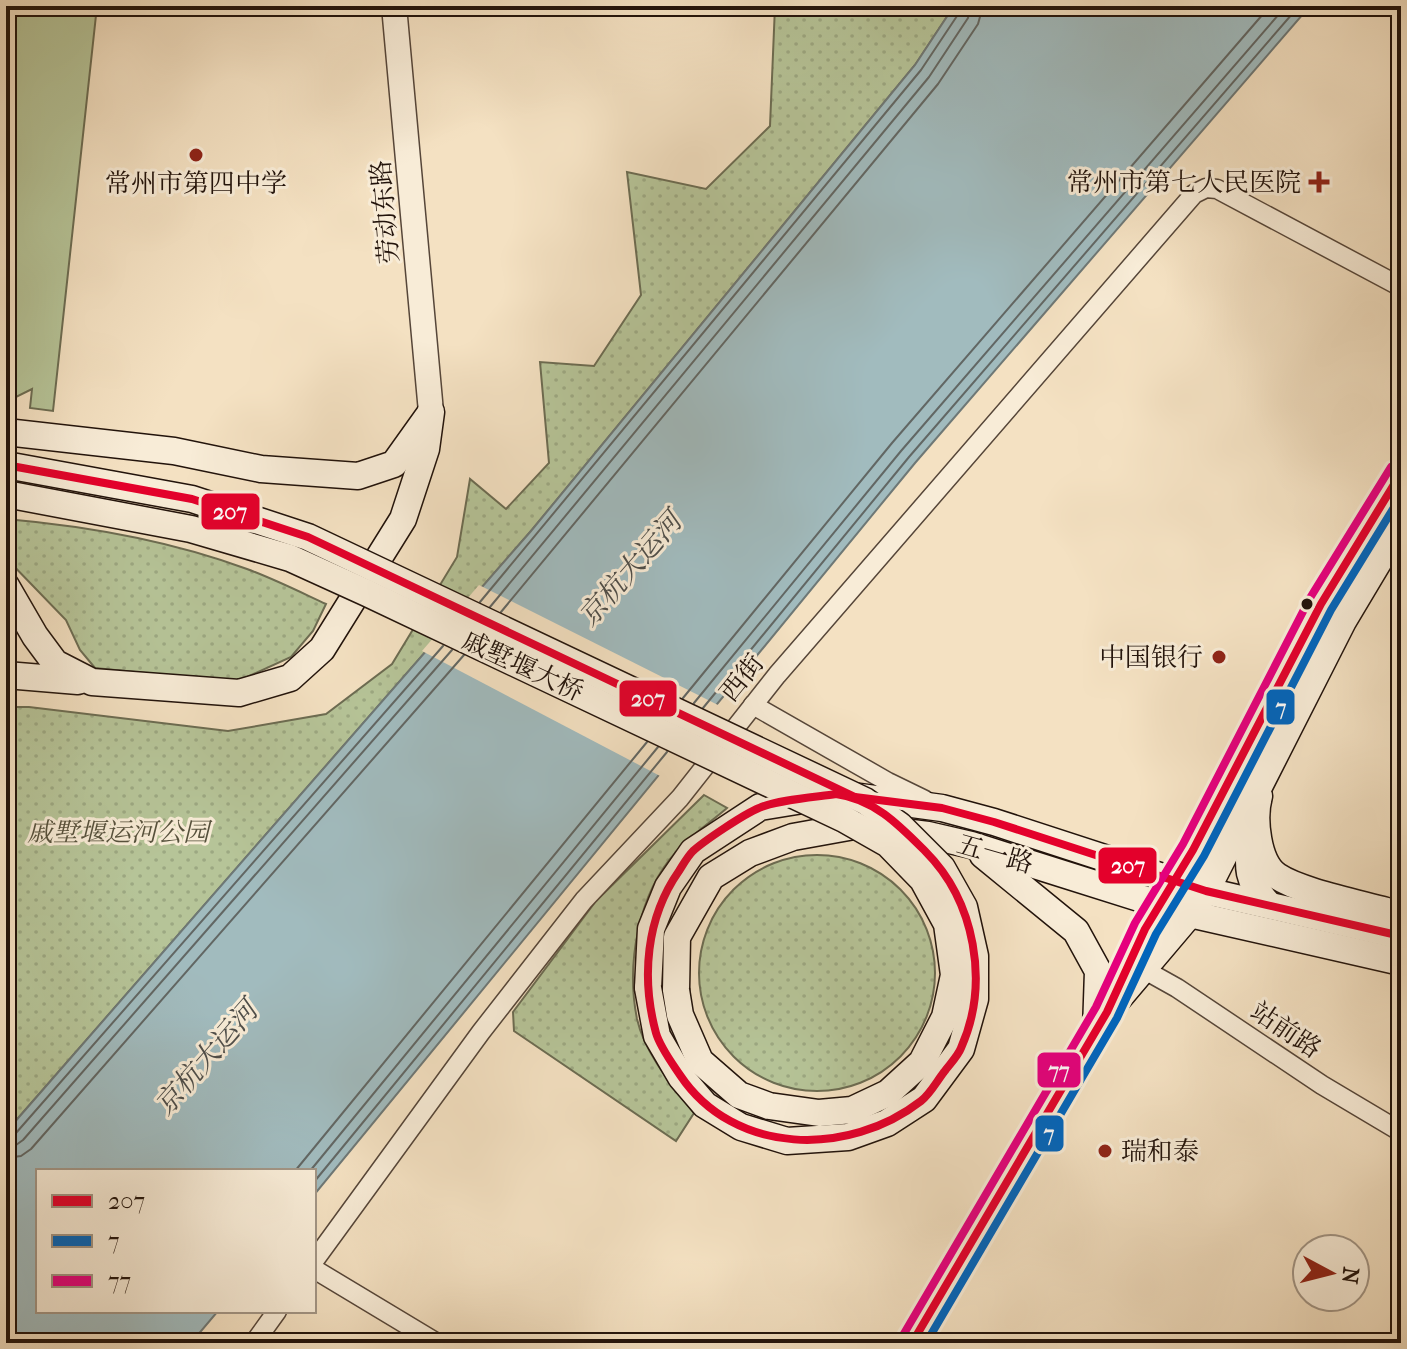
<svg xmlns="http://www.w3.org/2000/svg" width="1407" height="1349" font-family="'IM FELL French Canon','Noto Serif SC',serif">
<style>
.grass{fill:url(#grass-dots);stroke:#6c6c52;stroke-width:2}
.pitch{fill:#b6c498;stroke:#6c6c52;stroke-width:2}
.water{fill:#a1bbbe;stroke:#6e7876;stroke-width:2}
.pier{fill:#f4e1c2}
.lines{fill:none;stroke-linecap:round;stroke-linejoin:round}
.shore{stroke:#626764;stroke-width:2}
.minor-casing{stroke:#564639;stroke-width:21}
.tertiary-casing{stroke:#564639;stroke-width:27}
.secondary-casing{stroke:#22130b;stroke-width:29}
.minor{stroke:#f8ecd7;stroke-width:18}
.tertiary{stroke:#f8ecd7;stroke-width:24}
.secondary{stroke:#f8ecd7;stroke-width:26}
.secondary-bridge-casing{stroke:#22130b;stroke-width:29;stroke-linecap:butt}
.secondary-bridge{stroke:#f8ecd7;stroke-width:26}
.bus-1-casing{stroke:#f8ecd7;stroke-width:14}
.bus-2-casing{stroke:#f8ecd7;stroke-width:14}
.bus-3-casing{stroke:#f8ecd7;stroke-width:14}
.bus-1{stroke:#e4002b;stroke-width:8}
.bus-2{stroke:#0065bd;stroke-width:8}
.bus-3{stroke:#e5007d;stroke-width:8}
.poi-dot{fill:#8f2418;stroke:#f8ecd7;stroke-width:3}
.bus-dot{fill:#22130b;stroke:#f8ecd7;stroke-width:3}
.labels{text-anchor:middle;dominant-baseline:central;stroke-width:6;stroke-linejoin:round;paint-order:stroke}
.poi-label{font-size:26px;fill:#22130b;stroke:#f8ecd7;text-anchor:end}
.street-label{font-size:26px;fill:#22130b;stroke:#f8ecd7}
.park-label{font-size:26px;font-style:italic;fill:#56513c;stroke:#f8ecd7}
.water-label{font-size:28px;font-style:italic;fill:#4e4e4a;stroke:#f8ecd7}
.line-badge{stroke:#f8ecd7;stroke-width:3}
.badge-label{font-size:22px;text-anchor:middle;font-weight:bold;fill:#fff}
</style>
<defs>
<pattern id="grass-dots" width="8" height="8" patternUnits="userSpaceOnUse" patternTransform="scale(2)"><rect width="8" height="8" fill="#b6c498"/><path d="M2 2h.1M6 6h.1" fill="none" stroke="#9ca882" stroke-width="1.8" stroke-linecap="round"/></pattern>
</defs>
<rect width="100%" height="100%" fill="#f4e1c2"/>
<filter id="stains"><feTurbulence type="fractalNoise" baseFrequency=".0025" numOctaves="4"/><feColorMatrix values="0 0 0 0 .2 0 0 0 0 .09 0 0 0 0 .02 0 0 0 .5 -.17"/></filter>
<radialGradient id="worn" r=".72"><stop offset=".6" stop-color="#630" stop-opacity="0"/><stop offset="1" stop-color="#630" stop-opacity=".3"/></radialGradient>
<g class="grass">
<polygon points="775,6 954,6 915,65 531,531 6,1132 6,707 29,707 228,731 326,714 392,664 457,557 470,479 506,509 549,463 540,362 594,366 641,295 627,172 706,189 770,126"/>
<path d="M 6,519 C 86,526 171,541 247,569 C 274,579 300,592 326,604 L 313,631 L 291,657 L 236,682 L 95,668 L 80,650 L 66,620 L 6,558 Z"/>
<path d="M 704,795 L 727,808 C 711,822 691,835 676,852 C 638,894 626,964 637,1019 C 645,1054 672,1085 694,1113 L 676,1141 L 514,1031 L 513,1012 L 596,901 Z"/>
<circle cx="817" cy="973" r="118"/>
</g>
<polygon class="pitch" points="6,6 97,6 53,411 30,408 32,389 6,402"/>
<polygon class="water" points="954,6 1310,6 915,463 314,1195 314,1171 38,1171 38,1311 218,1311 191,1343 6,1343 6,1132 531,531 915,65"/>
<polygon class="pier" points="479,585 720,706 662,777 422,651"/>
<g class="lines">
<g class="shore">
<polyline points="480,602 921,70 959,13 960,6"/>
<polyline points="490,607 929,77 968,18 970,6"/>
<polyline points="501,612 938,84 978,24 983,6"/>
<polyline points="683,698 892,443 1270,6"/>
<polyline points="694,703 901,451 1286,6"/>
<polyline points="703,708 909,457 1299,6"/>
<polyline points="6,1136 16,1133 443,646"/>
<polyline points="6,1146 16,1145 23,1140 452,650"/>
<polyline points="6,1158 21,1156 31,1149 464,655"/>
<polyline points="295,1171 647,742"/>
<polyline points="310,1171 658,747"/>
<polyline points="314,1182 667,752"/>
</g>
<defs>
<g id="minor">
<polyline points="753,705 888,782 925,800"/>
<polyline points="1143,969 1177,988 1322,1085 1401,1132"/>
<polyline points="314,1261 481,1032 584,900 680,798 777,675 1194,194 1206,188 1217,189 1401,287"/>
<polyline points="314,1269 437,1343"/>
<polyline points="254,1343 277,1311"/>
</g>
<polyline id="tertiary" points="394,6 431,412"/>
<g id="secondary">
<polyline points="6,432 174,451 261,469 358,476 394,464 429,415"/>
<polyline points="6,586 35,636 55,663 92,682 239,693 290,678 322,649 403,519 426,449 431,412"/>
<polyline points="6,675 78,681"/>
<polyline points="853,796 942,808 994,822 1206,891 1401,936"/>
<path d="M 1259,796 C 1253,818 1257,862 1277,876 C 1302,893 1369,905 1401,915"/>
<path d="M 1252,832 C 1248,865 1244,879 1269,905"/>
<polyline points="983,855 1076,931 1098,971 1096,1030"/>
<polyline points="648,988 651,929 668,887 693,851 760,807 815,798"/>
<polyline points="676,990 677,937 711,877 750,853 793,837 854,826 928,835 971,845 1190,914 1401,962"/>
<path d="M 1116,991 C 1136,941 1162,894 1193,850 L 1321,604 L 1401,473"/>
<polyline points="912,1343 1107,1012 1190,914 1206,891 1343,621 1401,524"/>
</g>
</defs>
<use href="#minor" class="minor-casing"/>
<use href="#tertiary" class="tertiary-casing"/>
<use href="#secondary" class="secondary-casing"/>
<use href="#minor" class="minor"/>
<use href="#tertiary" class="tertiary"/>
<use href="#secondary" class="secondary"/>
<defs>
<g id="secondary-bridge">
<polyline points="6,465 192,499 308,537 865,801 899,825 942,868 964,907 975,956 975,999 961,1049 924,1099 887,1123 848,1137 787,1141 741,1127 705,1105 681,1077 657,1036 648,988"/>
<polyline points="6,494 191,529 290,558 367,593 844,819 888,844 923,880 947,924 954,975 945,1017 922,1062 888,1093 852,1110 819,1113 769,1106 739,1095 700,1061 680,1015 676,990"/>
</g>
</defs>
<use href="#secondary-bridge" class="secondary-bridge-casing"/>
<use href="#secondary-bridge" class="secondary-bridge"/>
<defs>
<g id="bus-1">
<polyline points="6,465 192,499 308,537 855,797"/>
<path d="M 836,794 C 874,799 899,825 925,851 C 975,901 990,983 961,1048 C 958,1056 949,1065 944,1072 C 937,1081 930,1094 921,1101 C 849,1157 734,1156 680,1075 C 672,1063 660,1047 656,1033 C 641,978 646,918 679,871 C 683,865 687,857 693,851 C 704,841 744,814 759,808 C 776,800 816,797 836,794 Z"/>
<polyline points="855,797 942,808 994,822 1206,891 1401,936"/>
<polyline points="912,1343 1107,1012 1145,929 1193,850 1321,604 1401,473"/>
</g>
<polyline id="bus-2" points="926,1343 1117,1018 1156,934 1204,856 1331,610 1401,496"/>
<polyline id="bus-3" points="902,1337 1096,1007 1135,923 1183,844 1310,598 1391,467"/>
</defs>
<use href="#bus-1" class="bus-1-casing"/>
<use href="#bus-2" class="bus-2-casing"/>
<use href="#bus-3" class="bus-3-casing"/>
<use href="#bus-1" class="bus-1"/>
<use href="#bus-2" class="bus-2"/>
<use href="#bus-3" class="bus-3"/>
</g>
<g class="poi-dot">
<circle cx="196" cy="155" r="8"/>
<path d="M1315 170h8v8h8v8h-8v8h-8v-8h-8v-8h8z"/>
<circle cx="1219" cy="657" r="8"/>
<circle cx="1105" cy="1151" r="8"/>
</g>
<circle class="bus-dot" cx="1307" cy="604" r="7"/>
<g class="labels">
<g class="poi-label">
<text x="1301" y="182">常州市第七人民医院</text>
<text x="196" y="183" text-anchor="middle">常州市第四中学</text>
<text x="1203" y="657">中国银行</text>
<text x="1121" y="1151" text-anchor="start">瑞和泰</text>
</g>
<g class="street-label">
<text transform="translate(385 212) rotate(-95)">劳动东路</text>
<text transform="translate(523 666) rotate(25)">戚墅堰大桥</text>
<text transform="translate(742 678) rotate(-51)">西街</text>
<text transform="translate(995 854) rotate(16)">五一路</text>
<text transform="translate(1286 1030) rotate(34)">站前路</text>
</g>
<g class="park-label">
<text x="118" y="832">戚墅堰运河公园</text>
</g>
<g class="water-label">
<text transform="translate(630 569) rotate(-49)">京杭大运河</text>
<text transform="translate(206 1058) rotate(-49)">京杭大运河</text>
</g>
</g>
<g class="line-badge">
<rect x="200" y="492" width="61" height="39" rx="8" fill="#e4002b"/>
<rect x="618" y="679" width="60" height="39" rx="8" fill="#e4002b"/>
<rect x="1265" y="688" width="31" height="38" rx="8" fill="#0065bd"/>
<rect x="1097" y="846" width="61" height="39" rx="8" fill="#e4002b"/>
<rect x="1036" y="1051" width="46" height="38" rx="8" fill="#e5007d"/>
<rect x="1034" y="1114" width="31" height="39" rx="8" fill="#0065bd"/>
</g>
<g class="badge-label">
<text x="230" y="519">207</text>
<text x="648" y="706">207</text>
<text x="1281" y="715">7</text>
<text x="1128" y="873">207</text>
<text x="1059" y="1078">77</text>
<text x="1049" y="1141">7</text>
</g>
<rect width="1407" height="1349" fill="none" stroke="#f4e1c2" stroke-width="32"/>
<rect x="8" y="8" width="1391" height="1333" fill="none" stroke="#22130b" stroke-width="4"/>
<rect x="16" y="16" width="1375" height="1317" fill="none" stroke="#22130b" stroke-width="2"/>
<rect x="36" y="1169" width="280" height="144" fill="#f8ecd7" stroke="#a29585" stroke-width="2"/>
<rect x="52" y="1195" width="40" height="12" fill="#e4002b" stroke="#a29585" stroke-width="2"/>
<text x="108" y="1209" font-size="24" fill="#22130b">207</text>
<rect x="52" y="1235" width="40" height="12" fill="#0065bd" stroke="#a29585" stroke-width="2"/>
<text x="108" y="1249" font-size="24" fill="#22130b">7</text>
<rect x="52" y="1275" width="40" height="12" fill="#e5007d" stroke="#a29585" stroke-width="2"/>
<text x="108" y="1289" font-size="24" fill="#22130b">77</text>
<g transform="translate(1331 1273) rotate(97)"><circle r="38" fill="#f8ecd7" stroke="#a29585" stroke-width="2"/>
<path d="M0-6L14 30L0 20L-14 30Z" fill="#8f2418"/>
<text y="-12" font-size="22" font-weight="bold" text-anchor="middle" fill="#22130b">N</text>
</g>
<rect width="100%" height="100%" filter="url(#stains)"/>
<rect width="100%" height="100%" fill="url(#worn)"/>
</svg>
